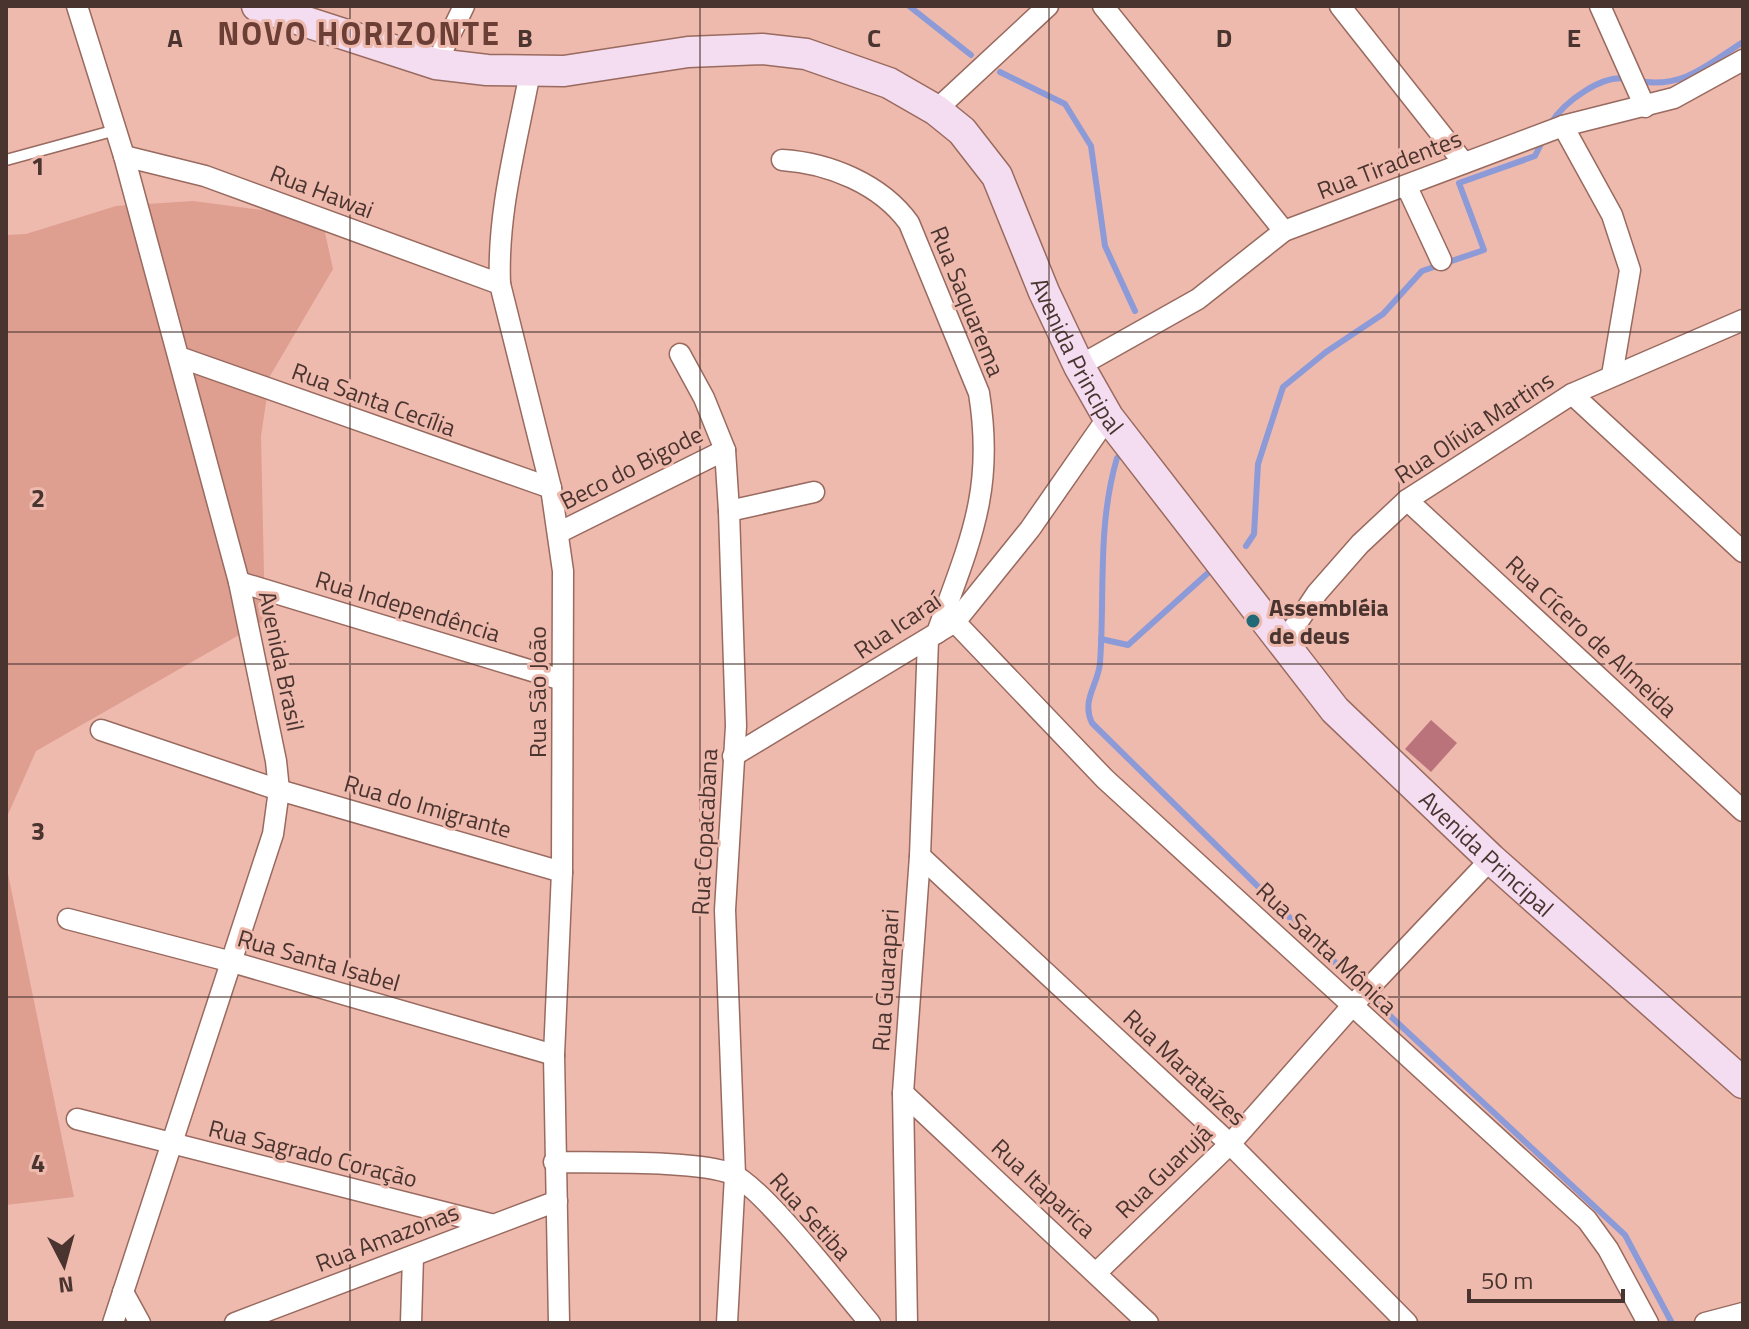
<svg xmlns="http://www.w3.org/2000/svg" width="1749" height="1329" font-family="'Titillium Web',sans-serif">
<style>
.green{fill:#de9e90}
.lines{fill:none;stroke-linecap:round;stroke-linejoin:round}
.stream{stroke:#8c9bd7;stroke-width:6}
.building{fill:#bb737b}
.lane-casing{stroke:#996a5f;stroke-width:13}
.street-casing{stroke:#996a5f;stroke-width:23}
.secondary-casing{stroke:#996a5f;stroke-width:33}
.lane{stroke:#fff;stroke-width:10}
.street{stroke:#fff;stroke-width:20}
.secondary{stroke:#f4ddf0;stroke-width:30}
.grid{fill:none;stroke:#49342f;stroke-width:2;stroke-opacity:0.55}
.poi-dot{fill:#226977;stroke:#efbaae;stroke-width:3}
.labels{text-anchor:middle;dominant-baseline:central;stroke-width:6;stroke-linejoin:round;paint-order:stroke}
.street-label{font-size:24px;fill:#49342f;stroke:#efbaae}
.poi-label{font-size:24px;font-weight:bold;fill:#49342f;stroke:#efbaae;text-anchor:start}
.district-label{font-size:32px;font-weight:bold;letter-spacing:2px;fill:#6b3f35;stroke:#efbaae}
.grid-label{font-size:26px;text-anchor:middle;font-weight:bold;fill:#49342f;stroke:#efbaae;stroke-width:6;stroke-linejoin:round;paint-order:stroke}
</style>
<rect width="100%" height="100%" fill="#efbaae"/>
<g class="green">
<polygon points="193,201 278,212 324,228 333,269 270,376 261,436 265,620 36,751 6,819 6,235 26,234 116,206"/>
<polygon points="6,864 74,1197 6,1205"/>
</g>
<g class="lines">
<g class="stream">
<polyline points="909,6 971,55"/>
<polyline points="1000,72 1065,104 1091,146 1105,246 1135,311"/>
<path d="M 1638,81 C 1683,89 1707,65 1743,42"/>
<path d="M 1551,123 C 1564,102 1602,74 1627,79"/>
<path d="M 1117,458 C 1097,526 1105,594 1100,663 C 1098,685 1081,700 1092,723 L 1349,976"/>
<polyline points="1246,546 1254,534 1258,464 1283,387 1326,352 1383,314 1422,271 1484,250 1459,183 1535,156 1543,140"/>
<polyline points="1101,639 1128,645 1208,573"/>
<polyline points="1371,998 1625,1235 1672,1323"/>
</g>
</g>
<polygon class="building" points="1431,720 1457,743 1431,772 1405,749"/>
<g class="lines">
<defs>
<polyline id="lane" points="6,160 116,130"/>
<g id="street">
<polyline points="77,6 124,156 239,582 276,761 279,790 273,834 113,1323"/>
<polyline points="1103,6 1284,231"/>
<polyline points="1340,6 1464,163"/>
<polyline points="1600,6 1645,107"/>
<polyline points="436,64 464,6"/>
<path d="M 530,72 C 517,142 497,212 500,284 L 551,488 L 563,571 L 562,872 L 554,1055 L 559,1323"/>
<polyline points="936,110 1048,6"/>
<polyline points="1563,126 1612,215 1630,270 1612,375"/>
<polyline points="124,156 205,176 500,284"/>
<path d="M 782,160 C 829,163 881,184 909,223 L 979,393 C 995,492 969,543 937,633"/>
<polyline points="1407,187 1441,260"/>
<polyline points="680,354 704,398 725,450 729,511 736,726 725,910 735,1175 727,1323"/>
<polyline points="179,357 551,488"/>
<polyline points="1079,366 1198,299 1284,231 1563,126 1674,98 1743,60"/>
<polyline points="1572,394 1743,552"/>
<polyline points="1407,500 1743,811"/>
<polyline points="729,511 814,492"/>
<polyline points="560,532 725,450"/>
<polyline points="239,582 562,680"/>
<polyline points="955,622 1105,779 1587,1220 1608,1249 1648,1323"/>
<polyline points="1283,644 1317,593 1360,544 1407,500 1572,394 1743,320"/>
<polyline points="101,730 279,790 562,872"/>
<polyline points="733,756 955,622 1030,529 1108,417"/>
<polyline points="920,856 1230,1144 1407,1323"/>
<polyline points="68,919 232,962 554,1055"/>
<polyline points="903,1093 1148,1323"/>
<polyline points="77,1119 490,1224"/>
<path d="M 554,1162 C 595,1163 699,1160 732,1174 C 764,1188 843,1292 870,1323"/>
<polyline points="1097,1272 1230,1144 1352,1006 1491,859"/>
<polyline points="123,1292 140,1323"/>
<polyline points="235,1323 557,1201"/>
<polyline points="411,1323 413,1256"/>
<polyline points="907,1323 903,1093 920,856 928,640"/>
<polyline points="1705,1323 1743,1313"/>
</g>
<g id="secondary">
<path id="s1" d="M 257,6 L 436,64 L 487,70 L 564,71 L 688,52 L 762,49 L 806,54 L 889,83 L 936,110 L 962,131 L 997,176 L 1044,292 L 1079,366 L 1108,417 L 1335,710 L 1491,859 L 1743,1083"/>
</g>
</defs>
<use href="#lane" class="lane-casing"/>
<use href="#street" class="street-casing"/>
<use href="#secondary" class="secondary-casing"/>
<use href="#lane" class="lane"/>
<use href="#street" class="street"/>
<use href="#secondary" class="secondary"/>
</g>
<path class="grid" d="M 350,6 L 350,1323M 700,6 L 700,1323M 1049,6 L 1049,1323M 1399,6 L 1399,1323M 6,332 L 1743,332M 6,664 L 1743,664M 6,997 L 1743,997"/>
<circle class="poi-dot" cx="1253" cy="621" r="8"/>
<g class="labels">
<g class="street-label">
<text transform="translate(1389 164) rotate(-21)">Rua Tiradentes</text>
<text transform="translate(322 191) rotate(21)">Rua Hawai</text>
<text transform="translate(968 301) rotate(68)">Rua Saquarema</text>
<text stroke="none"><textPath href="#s1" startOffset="990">Avenida Principal</textPath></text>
<text transform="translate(374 399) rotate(20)">Rua Santa Cecília</text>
<text transform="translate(1474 427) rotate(-33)">Rua Olívia Martins</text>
<text transform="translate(631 467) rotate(-27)">Beco do Bigode</text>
<text transform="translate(408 606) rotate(17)">Rua Independência</text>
<text transform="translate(897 625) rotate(-34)">Rua Icaraí</text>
<text transform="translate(1592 636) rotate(43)">Rua Cícero de Almeida</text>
<text transform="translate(282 661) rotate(78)">Avenida Brasil</text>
<text transform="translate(537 692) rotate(-90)">Rua São João</text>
<text transform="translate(428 806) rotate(16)">Rua do Imigrante</text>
<text transform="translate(704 832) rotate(-87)">Rua Copacabana</text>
<text stroke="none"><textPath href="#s1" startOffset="1638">Avenida Principal</textPath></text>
<text transform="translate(1327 948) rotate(43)">Rua Santa Mônica</text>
<text transform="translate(319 960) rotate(16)">Rua Santa Isabel</text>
<text transform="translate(885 980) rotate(-86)">Rua Guarapari</text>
<text transform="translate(1185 1067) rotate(43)">Rua Marataízes</text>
<text transform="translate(313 1153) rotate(14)">Rua Sagrado Coração</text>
<text transform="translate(1163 1171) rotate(-44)">Rua Guarujá</text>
<text transform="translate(1044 1188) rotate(43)">Rua Itaparica</text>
<text transform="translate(811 1216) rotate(48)">Rua Setiba</text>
<text transform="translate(387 1237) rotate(-21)">Rua Amazonas</text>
</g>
<g class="poi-label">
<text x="1269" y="607">Assembléia<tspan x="1269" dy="28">de deus</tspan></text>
</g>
<g class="district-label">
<text x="359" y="33">NOVO HORIZONTE</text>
</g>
</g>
<g class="grid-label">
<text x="175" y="47">A</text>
<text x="525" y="47">B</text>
<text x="874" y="47">C</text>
<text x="1224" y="47">D</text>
<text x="1574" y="47">E</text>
<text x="38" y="175">1</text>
<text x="38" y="507">2</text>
<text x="38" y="840">3</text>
<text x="38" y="1172">4</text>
</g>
<rect width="1749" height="1329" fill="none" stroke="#49342f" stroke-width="16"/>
<g transform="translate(64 1265) rotate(174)" stroke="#efbaae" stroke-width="6" paint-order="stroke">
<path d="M0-6L14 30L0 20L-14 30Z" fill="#49342f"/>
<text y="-12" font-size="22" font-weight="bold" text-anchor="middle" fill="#49342f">N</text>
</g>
<path d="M1469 1289v12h154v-12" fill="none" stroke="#49342f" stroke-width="4"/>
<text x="1481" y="1289" font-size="24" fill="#49342f" stroke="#efbaae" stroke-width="6" paint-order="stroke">50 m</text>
</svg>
